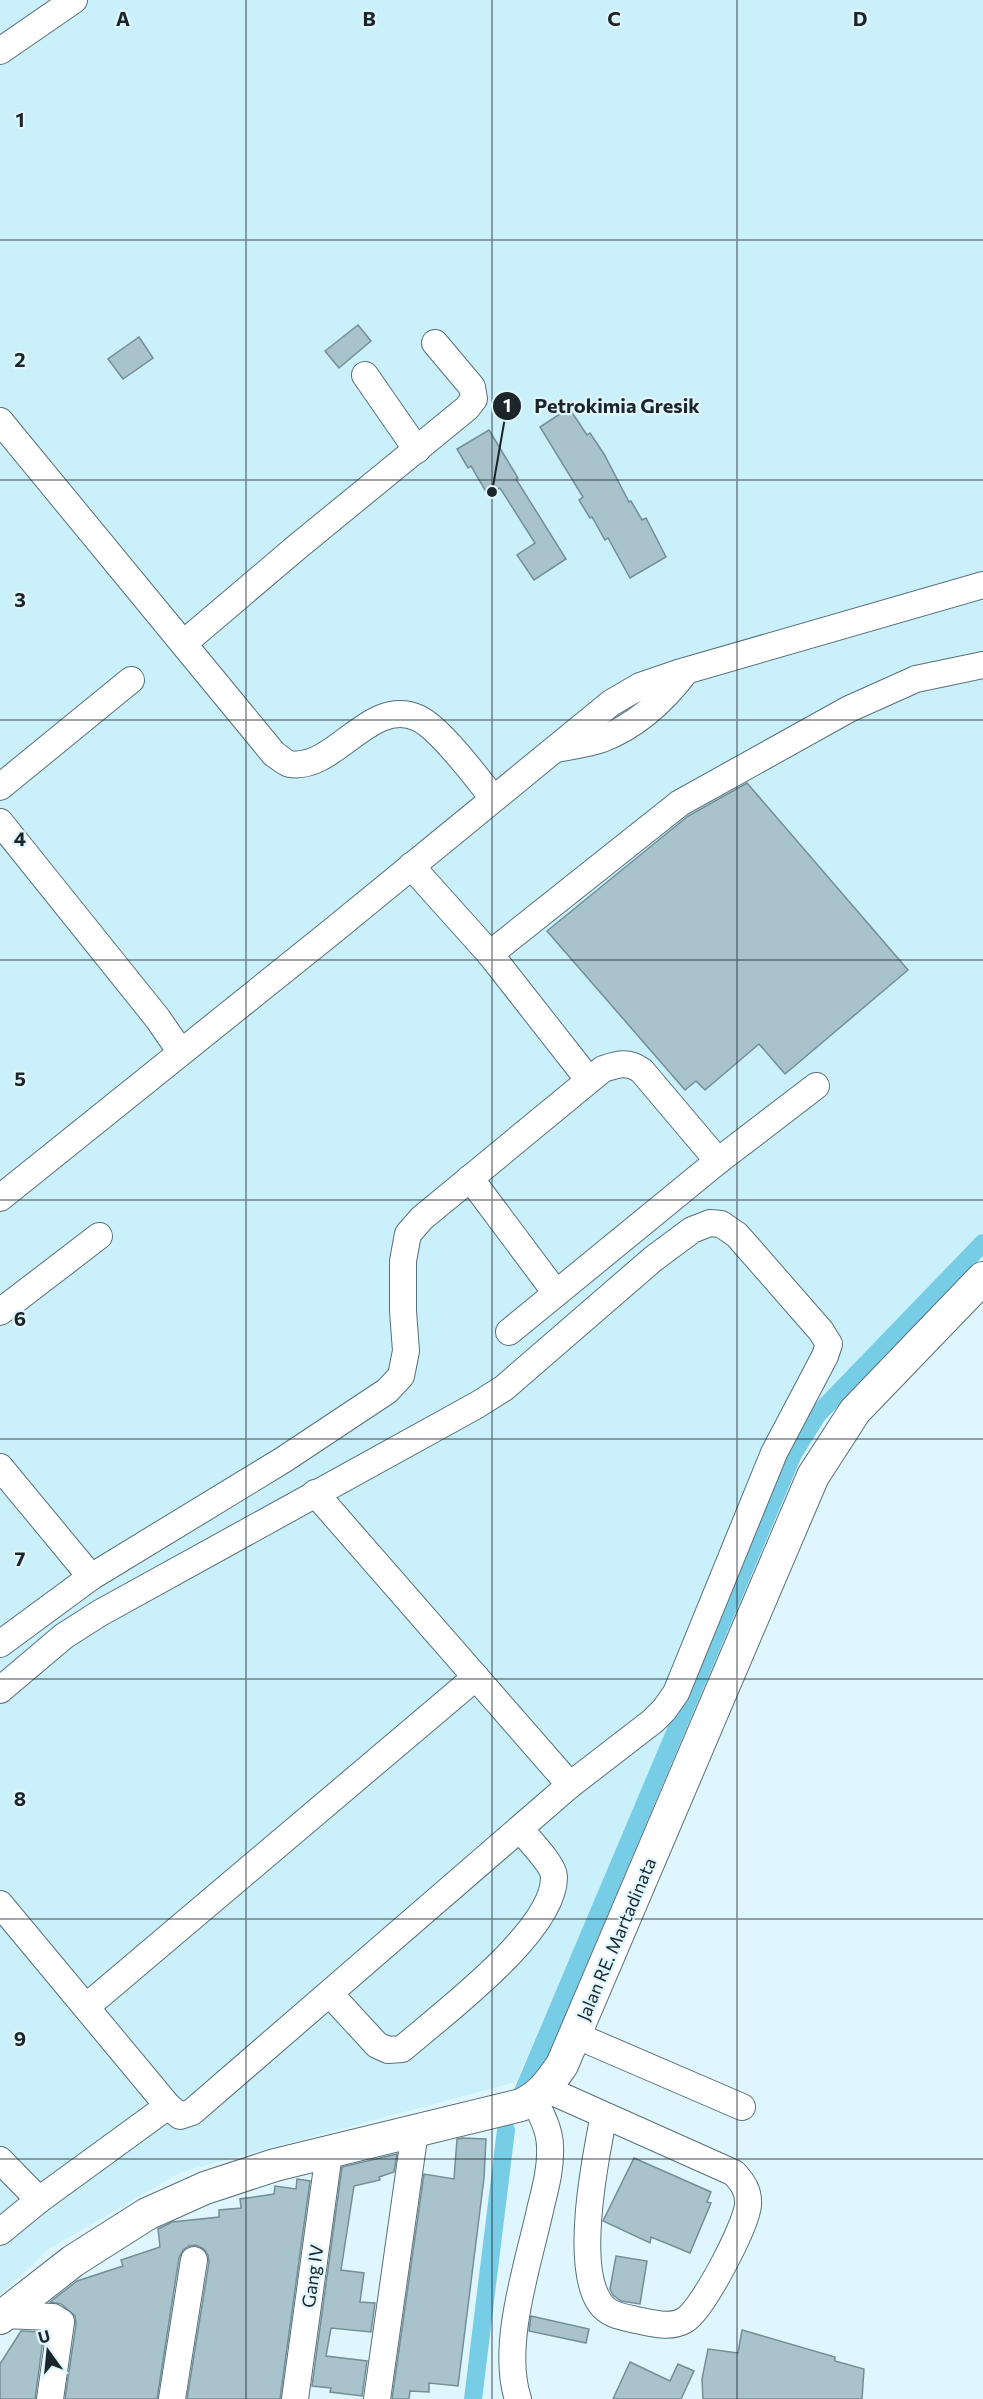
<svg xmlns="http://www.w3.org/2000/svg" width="983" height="2399" font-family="Commissioner,sans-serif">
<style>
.built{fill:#caf0fc}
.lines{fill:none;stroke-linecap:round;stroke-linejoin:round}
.canal{stroke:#77cce6;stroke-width:18}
.building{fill:#a8c3cc;stroke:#748e97;stroke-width:1.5}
.minor-casing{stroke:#577079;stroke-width:28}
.major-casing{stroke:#577079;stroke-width:34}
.minor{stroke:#fff;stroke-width:26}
.major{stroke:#fff;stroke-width:32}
.grid{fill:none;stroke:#1c262a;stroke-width:1.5;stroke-opacity:0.55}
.labels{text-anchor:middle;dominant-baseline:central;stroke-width:4.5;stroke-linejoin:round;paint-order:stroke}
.street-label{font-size:18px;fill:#1c262a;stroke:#dff6fe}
.grid-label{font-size:20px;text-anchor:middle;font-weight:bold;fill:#1c262a;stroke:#dff6fe;stroke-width:4.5;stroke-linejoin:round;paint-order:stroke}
.leader{fill:none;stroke:#1c262a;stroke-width:2}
.callout-dot{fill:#1c262a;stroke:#dff6fe;stroke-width:2}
.mark-label{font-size:18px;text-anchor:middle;font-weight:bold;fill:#fff}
.callout-label{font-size:20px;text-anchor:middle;font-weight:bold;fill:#1c262a;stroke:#dff6fe;stroke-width:4.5;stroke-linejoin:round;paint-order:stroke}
</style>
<rect width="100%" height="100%" fill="#dff6fe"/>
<polygon class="built" points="0,0 983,0 983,1236 803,1419 516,2082 181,2172 49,2249 0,2295"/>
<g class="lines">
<g class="canal">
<polyline points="522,2094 793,1454 818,1414 983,1243"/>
<polyline points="473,2399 506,2130"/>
</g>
</g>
<g class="building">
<polygon points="358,325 371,341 339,368 325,351"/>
<polygon points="139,337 153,358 123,379 108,359"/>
<polygon points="569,408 587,435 590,433 604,454 629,502 631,501 642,520 646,518 666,557 630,578 608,538 605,540 592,517 590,518 579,500 583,497 540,427"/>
<polygon points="489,430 518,478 516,479 566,559 534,580 517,555 535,543 500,488 488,495 471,466 468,468 457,449"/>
<polygon points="747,783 908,970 785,1074 759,1044 705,1090 696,1081 685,1090 547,931 688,816"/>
<polygon points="462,2138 486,2139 484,2178 458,2386 429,2383 429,2392 410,2391 409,2399 392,2399 424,2174 454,2179 457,2139"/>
<polygon points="397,2154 394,2172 379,2177 380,2180 354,2186 341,2270 364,2273 360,2302 375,2303 371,2332 331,2328 326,2356 367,2361 362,2396 330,2392 331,2388 312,2386 342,2167"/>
<polygon points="634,2158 711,2192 707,2202 711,2203 690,2253 651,2237 650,2243 603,2221"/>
<polygon points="297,2179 310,2181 280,2399 187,2399 209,2262 208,2255 204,2249 196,2245 189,2246 183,2250 179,2258 157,2399 65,2399 76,2324 75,2316 61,2304 50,2302 77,2281 123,2266 121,2260 160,2247 158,2229 172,2222 219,2217 219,2210 241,2208 240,2199 274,2194 275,2186 296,2189"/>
<polygon points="616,2256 647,2261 640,2304 621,2301 613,2295 610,2289"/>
<polygon points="531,2316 589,2329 586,2343 529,2331"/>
<polygon points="742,2330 835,2357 835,2361 864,2369 862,2399 703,2399 702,2379 708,2349 738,2353"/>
<polygon points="21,2331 44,2332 35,2399 0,2399 0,2364"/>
<polygon points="630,2362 670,2381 678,2364 694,2371 681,2399 613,2399"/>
</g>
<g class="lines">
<defs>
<g id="minor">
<polyline points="0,51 74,0"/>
<polyline points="365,375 417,450"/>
<path d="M 0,421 L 274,754 C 279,757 285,763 290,764 C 335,771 370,696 418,718 C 440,728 477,778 493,798"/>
<polyline points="184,643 297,547 467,408 474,399 472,387 435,343"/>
<path d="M 556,749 C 571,746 588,744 602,739 C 636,726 665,699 686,671"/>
<polyline points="0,787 131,680"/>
<polyline points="0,822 158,1019 180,1051"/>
<polyline points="411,866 490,954 680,803 849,709 916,679 983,665"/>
<polyline points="490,954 588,1079"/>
<polyline points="470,1178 556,1293"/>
<polyline points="0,1198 335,929 611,703 640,686 678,673 983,585"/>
<polyline points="0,1312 99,1236"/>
<polyline points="509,1332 718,1161 816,1086"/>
<path d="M 0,1467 L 91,1577 L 283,1460 L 387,1391 L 401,1376 L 406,1351 L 403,1311 L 403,1261 L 408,1234 L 422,1218 L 603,1069 C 619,1064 628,1061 642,1071 L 718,1161"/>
<polyline points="315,1493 570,1785"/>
<polyline points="0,1644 91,1577"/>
<polyline points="0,1690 64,1636 100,1613 477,1405 504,1388 653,1259 692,1230 710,1223 721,1224 737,1235 821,1331 829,1344 825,1356 774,1453 676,1693 664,1710 653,1721 570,1785 192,2112 180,2116 168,2106 0,1904"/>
<path d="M 330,1994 L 377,2045 L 388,2050 L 402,2049 C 441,2015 555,1931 554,1877 C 554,1865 528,1839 520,1829"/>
<polyline points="86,2007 476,1677"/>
<polyline points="575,2035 742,2107"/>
<path d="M 546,2089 L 734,2173 C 743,2183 749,2191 748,2205 C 746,2226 703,2309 685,2320 C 670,2329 652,2323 636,2320 C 623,2317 608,2315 600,2303 C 574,2266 595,2159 604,2115"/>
<polyline points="0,2160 39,2200"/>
<polyline points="0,2232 39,2200 168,2106"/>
<polyline points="3,2315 53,2317 61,2322 50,2399"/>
<polyline points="172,2399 194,2260"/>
<polyline points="295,2399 329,2153"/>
<polyline points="377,2399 415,2131"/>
<path d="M 518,2399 C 500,2345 529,2262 541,2206 C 546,2186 551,2167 550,2147 C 550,2130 541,2114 534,2099"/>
</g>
<path id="major" d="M 0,2318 L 73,2261 L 147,2214 L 205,2188 L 275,2165 L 521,2105 C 541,2096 550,2082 562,2065 L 813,1476 L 855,1411 L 983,1278"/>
</defs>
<use href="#minor" class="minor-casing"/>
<use href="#major" class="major-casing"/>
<use href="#minor" class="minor"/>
<use href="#major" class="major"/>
</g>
<path class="grid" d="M 246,0 L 246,2399M 492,0 L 492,2399M 737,0 L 737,2399M 0,240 L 983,240M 0,480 L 983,480M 0,720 L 983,720M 0,960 L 983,960M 0,1200 L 983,1200M 0,1439 L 983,1439M 0,1679 L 983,1679M 0,1919 L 983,1919M 0,2159 L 983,2159"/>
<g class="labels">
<g class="street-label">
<text transform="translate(616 1939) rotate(-67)">Jalan RE. Martadinata</text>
<text transform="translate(312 2276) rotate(-82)">Gang IV</text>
</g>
</g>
<g class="grid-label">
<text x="123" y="26">A</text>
<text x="369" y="26">B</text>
<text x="614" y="26">C</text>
<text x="860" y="26">D</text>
<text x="20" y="127">1</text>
<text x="20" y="367">2</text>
<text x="20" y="607">3</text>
<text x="20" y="846">4</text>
<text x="20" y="1086">5</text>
<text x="20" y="1326">6</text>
<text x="20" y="1566">7</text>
<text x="20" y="1806">8</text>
<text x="20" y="2046">9</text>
</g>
<path class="leader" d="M492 492L507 406"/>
<g class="callout-dot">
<circle cx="492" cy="492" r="6"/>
<circle cx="507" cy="406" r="15"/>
</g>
<g class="mark-label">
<text x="507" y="412">1</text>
</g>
<g class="callout-label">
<text x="617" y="413">Petrokimia Gresik</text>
</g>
<g transform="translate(48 2351) rotate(345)" stroke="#dff6fe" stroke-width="4.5" paint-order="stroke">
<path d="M0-4.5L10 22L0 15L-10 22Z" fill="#1c262a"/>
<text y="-9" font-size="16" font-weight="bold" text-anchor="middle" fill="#1c262a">U</text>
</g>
</svg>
